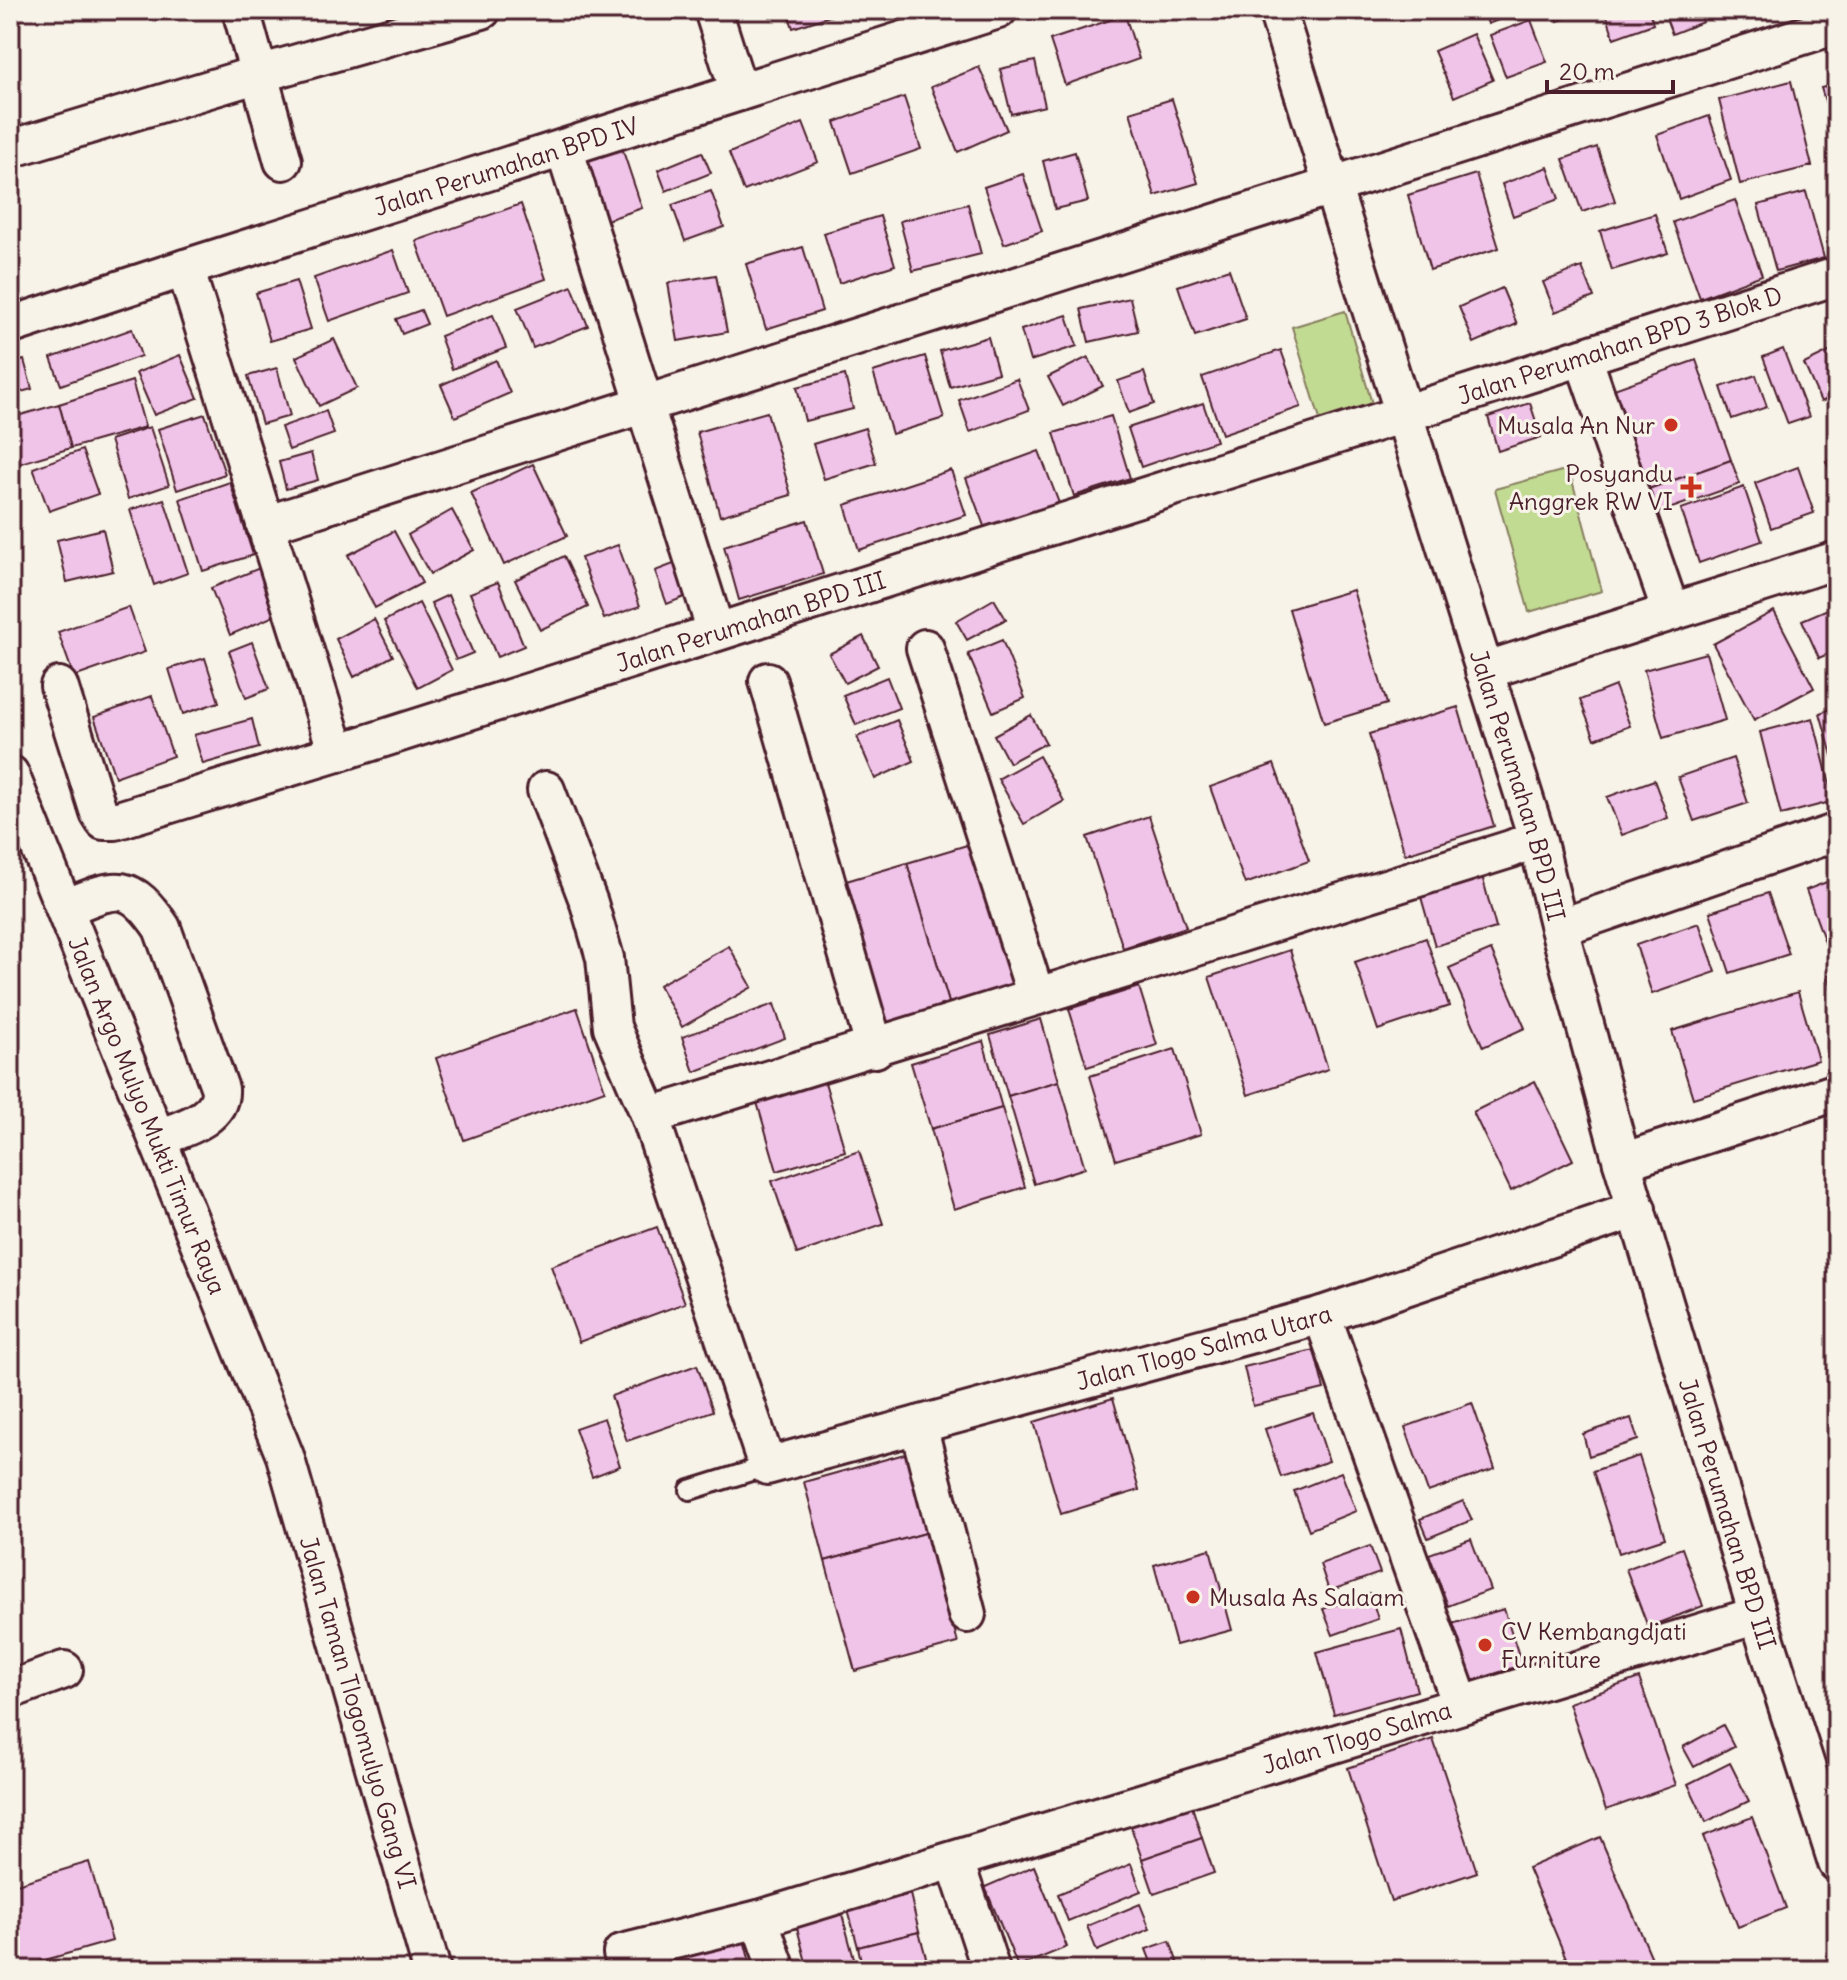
<svg xmlns="http://www.w3.org/2000/svg" width="1847" height="1980" font-family="Delius,sans-serif">
<style>
.garden{fill:#c2db92;stroke:#867d5e;stroke-width:2}
.building{fill:#f0c3e8;stroke:#4a1f2b;stroke-width:2}
.lines{fill:none;stroke-linecap:round;stroke-linejoin:round}
.service-casing{stroke:#4a1f2b;stroke-width:24}
.minor-casing{stroke:#4a1f2b;stroke-width:42}
.service{stroke:#f7f3e8;stroke-width:18}
.minor{stroke:#f7f3e8;stroke-width:36}
.poi-dot{fill:#c8321e;stroke:#f7f3e8;stroke-width:3}
.labels{text-anchor:middle;dominant-baseline:central;stroke-width:6;stroke-linejoin:round;paint-order:stroke}
.street-label{font-size:24px;fill:#4a1f2b;stroke:#f7f3e8}
.poi-label{font-size:24px;fill:#4a1f2b;stroke:#f7f3e8;text-anchor:end}
</style>
<rect width="100%" height="100%" fill="#f7f3e8"/>
<filter id="ink" filterUnits="userSpaceOnUse"><feTurbulence type="fractalNoise" baseFrequency=".0125" numOctaves="2"/><feDisplacementMap in="SourceGraphic" scale="16" xChannelSelector="R" yChannelSelector="G"/><feConvolveMatrix kernelMatrix="1 2 1 2 8 2 1 2 1" color-interpolation-filters="sRGB"/></filter>
<g filter="url(#ink)">
<g class="garden">
<polygon points="1345,311 1373,407 1321,423 1292,327"/>
<polygon points="1569,469 1602,591 1529,612 1495,489"/>
</g>
<g class="building">
<polygon points="787,10 848,10 793,28"/>
<polygon points="1483,10 1524,10 1488,24"/>
<polygon points="1554,10 1584,10 1584,11 1558,21"/>
<polygon points="1605,10 1649,10 1653,24 1614,38"/>
<polygon points="1663,10 1698,10 1703,22 1672,34"/>
<polygon points="1125,15 1139,59 1065,85 1050,40"/>
<polygon points="1531,20 1547,62 1506,77 1490,35"/>
<polygon points="1473,34 1493,80 1454,97 1434,51"/>
<polygon points="1035,61 1045,106 1011,114 1000,69"/>
<polygon points="979,67 1007,130 958,152 931,87"/>
<polygon points="1791,81 1812,166 1740,184 1719,100"/>
<polygon points="1837,84 1837,118 1831,120 1821,88"/>
<polygon points="904,97 921,149 852,173 835,122"/>
<polygon points="1172,99 1198,183 1155,196 1130,112"/>
<polygon points="1709,116 1731,180 1679,199 1657,135"/>
<polygon points="803,123 818,162 744,191 729,153"/>
<polygon points="621,145 642,208 604,221 583,158"/>
<polygon points="1597,147 1615,201 1582,212 1563,159"/>
<polygon points="702,152 711,173 666,191 658,170"/>
<polygon points="1075,152 1088,201 1055,209 1043,161"/>
<polygon points="1548,167 1559,199 1513,216 1502,184"/>
<polygon points="1023,174 1042,231 1004,244 984,187"/>
<polygon points="1476,174 1499,248 1430,270 1408,195"/>
<polygon points="711,191 724,227 685,241 672,205"/>
<polygon points="1806,192 1824,258 1776,271 1758,205"/>
<polygon points="1735,200 1762,275 1700,298 1673,222"/>
<polygon points="521,204 546,279 443,316 416,241"/>
<polygon points="968,204 981,254 913,271 900,221"/>
<polygon points="1655,214 1668,253 1612,270 1600,231"/>
<polygon points="880,216 895,265 839,283 824,233"/>
<polygon points="803,247 822,311 766,329 746,264"/>
<polygon points="393,250 408,293 329,321 314,278"/>
<polygon points="1582,267 1594,297 1555,312 1543,282"/>
<polygon points="1229,269 1246,319 1195,336 1178,286"/>
<polygon points="716,275 727,332 678,341 668,283"/>
<polygon points="296,281 311,329 270,341 256,293"/>
<polygon points="572,286 588,326 533,348 517,308"/>
<polygon points="1502,288 1517,324 1474,343 1459,307"/>
<polygon points="1130,298 1138,331 1089,342 1081,309"/>
<polygon points="421,310 427,324 402,334 396,319"/>
<polygon points="493,315 506,348 452,369 440,336"/>
<polygon points="1067,315 1077,346 1030,361 1021,330"/>
<polygon points="132,329 141,356 61,385 51,358"/>
<polygon points="988,337 998,373 950,387 940,351"/>
<polygon points="334,339 357,388 319,406 296,357"/>
<polygon points="1837,348 1837,395 1821,402 1804,364"/>
<polygon points="1783,349 1809,417 1788,424 1763,357"/>
<polygon points="1281,350 1301,407 1222,434 1202,377"/>
<polygon points="180,355 198,398 154,415 136,373"/>
<polygon points="925,356 944,418 892,434 873,372"/>
<polygon points="1088,357 1103,386 1063,406 1048,377"/>
<polygon points="24,360 32,389 10,395 10,364"/>
<polygon points="496,360 510,393 455,417 441,385"/>
<polygon points="1696,360 1731,460 1643,491 1611,390"/>
<polygon points="277,368 290,416 262,424 248,376"/>
<polygon points="1144,372 1154,404 1129,413 1118,381"/>
<polygon points="845,375 853,409 805,421 797,387"/>
<polygon points="1756,375 1767,407 1732,419 1721,387"/>
<polygon points="1017,379 1029,410 970,432 959,400"/>
<polygon points="132,381 145,427 71,448 59,404"/>
<polygon points="1203,403 1216,441 1141,467 1128,428"/>
<polygon points="1530,403 1541,437 1498,451 1488,417"/>
<polygon points="59,404 71,448 11,466 10,418"/>
<polygon points="326,411 334,434 289,450 281,427"/>
<polygon points="767,412 791,495 720,516 697,432"/>
<polygon points="205,414 225,474 177,490 158,429"/>
<polygon points="1111,416 1130,478 1074,496 1054,433"/>
<polygon points="150,427 169,485 128,499 110,440"/>
<polygon points="865,428 876,463 824,479 813,444"/>
<polygon points="82,450 98,494 49,511 33,468"/>
<polygon points="1039,451 1060,506 987,534 966,478"/>
<polygon points="311,453 318,480 286,489 279,462"/>
<polygon points="1837,456 1837,489 1826,461"/>
<polygon points="1731,460 1740,484 1652,515 1643,491"/>
<polygon points="533,464 567,536 504,565 471,493"/>
<polygon points="1798,467 1814,513 1771,528 1755,483"/>
<polygon points="951,470 966,515 859,550 845,505"/>
<polygon points="230,482 253,555 203,571 180,499"/>
<polygon points="1744,487 1762,541 1699,563 1681,509"/>
<polygon points="164,499 188,573 154,585 130,510"/>
<polygon points="452,510 474,550 430,574 408,535"/>
<polygon points="807,520 823,574 739,600 724,546"/>
<polygon points="103,529 113,571 67,582 57,540"/>
<polygon points="394,531 422,583 375,608 348,555"/>
<polygon points="618,545 640,606 604,619 581,558"/>
<polygon points="564,556 588,607 540,630 515,580"/>
<polygon points="684,560 697,592 667,604 655,571"/>
<polygon points="262,567 281,613 230,635 211,588"/>
<polygon points="498,582 524,646 497,657 470,593"/>
<polygon points="1353,590 1387,704 1324,723 1289,609"/>
<polygon points="448,595 473,653 456,660 431,603"/>
<polygon points="994,599 1006,619 967,640 956,621"/>
<polygon points="419,603 452,670 418,688 384,621"/>
<polygon points="1837,605 1837,650 1819,658 1802,620"/>
<polygon points="129,607 145,652 74,677 58,632"/>
<polygon points="1774,611 1814,688 1754,720 1713,644"/>
<polygon points="374,619 393,656 354,677 336,639"/>
<polygon points="863,636 878,666 845,683 829,654"/>
<polygon points="1002,640 1025,698 993,712 968,654"/>
<polygon points="252,642 269,689 246,698 229,651"/>
<polygon points="1706,653 1725,720 1663,738 1644,670"/>
<polygon points="205,658 219,702 183,714 169,669"/>
<polygon points="887,677 899,708 856,725 843,695"/>
<polygon points="1615,686 1630,726 1595,739 1580,700"/>
<polygon points="152,696 173,756 115,777 94,717"/>
<polygon points="1458,707 1494,826 1405,854 1369,734"/>
<polygon points="1837,707 1837,773 1820,713"/>
<polygon points="1031,715 1046,743 1009,763 994,735"/>
<polygon points="1813,718 1834,801 1781,815 1760,732"/>
<polygon points="252,719 259,748 203,764 194,735"/>
<polygon points="897,720 914,761 875,779 857,737"/>
<polygon points="1039,756 1064,801 1024,824 998,779"/>
<polygon points="1733,758 1748,803 1694,821 1678,777"/>
<polygon points="1274,764 1309,861 1245,884 1210,787"/>
<polygon points="1654,780 1668,818 1622,835 1607,797"/>
<polygon points="1149,816 1186,927 1123,948 1087,837"/>
<polygon points="977,842 1018,985 950,1006 907,863"/>
<polygon points="907,863 950,1006 886,1025 843,882"/>
<polygon points="1481,872 1496,928 1435,946 1419,890"/>
<polygon points="1837,878 1837,953 1830,956 1806,890"/>
<polygon points="1768,893 1789,954 1730,973 1710,912"/>
<polygon points="1699,923 1716,972 1652,994 1636,945"/>
<polygon points="1426,938 1449,1006 1378,1030 1355,962"/>
<polygon points="729,946 752,987 682,1027 659,985"/>
<polygon points="1290,950 1328,1069 1248,1095 1209,977"/>
<polygon points="1491,950 1525,1028 1483,1047 1449,968"/>
<polygon points="1837,973 1837,1007 1827,976"/>
<polygon points="1139,987 1157,1045 1087,1067 1069,1009"/>
<polygon points="1798,992 1818,1060 1693,1098 1672,1031"/>
<polygon points="774,1004 785,1038 694,1072 682,1037"/>
<polygon points="577,1008 605,1090 464,1140 436,1058"/>
<polygon points="1041,1019 1059,1081 1008,1096 990,1035"/>
<polygon points="983,1041 1002,1108 931,1129 911,1063"/>
<polygon points="1175,1049 1201,1134 1116,1160 1090,1076"/>
<polygon points="822,1072 845,1151 777,1171 754,1092"/>
<polygon points="1059,1081 1085,1168 1034,1184 1008,1096"/>
<polygon points="1535,1081 1573,1160 1511,1191 1473,1112"/>
<polygon points="1002,1108 1025,1187 954,1209 931,1129"/>
<polygon points="859,1151 883,1224 797,1254 772,1181"/>
<polygon points="657,1227 685,1303 579,1342 551,1266"/>
<polygon points="1314,1350 1324,1389 1253,1406 1244,1367"/>
<polygon points="697,1365 713,1411 627,1441 611,1396"/>
<polygon points="1113,1398 1139,1490 1061,1514 1034,1422"/>
<polygon points="1472,1403 1495,1469 1428,1492 1405,1427"/>
<polygon points="1313,1413 1329,1461 1281,1477 1265,1429"/>
<polygon points="604,1418 620,1466 592,1477 575,1428"/>
<polygon points="1631,1418 1638,1440 1589,1456 1583,1434"/>
<polygon points="908,1453 929,1532 825,1561 804,1482"/>
<polygon points="1639,1456 1665,1538 1619,1553 1593,1471"/>
<polygon points="1341,1472 1356,1511 1309,1530 1294,1491"/>
<polygon points="1463,1501 1472,1520 1428,1538 1420,1519"/>
<polygon points="929,1532 958,1643 855,1671 825,1561"/>
<polygon points="1471,1539 1490,1590 1448,1606 1429,1554"/>
<polygon points="1370,1546 1380,1573 1329,1591 1320,1564"/>
<polygon points="1682,1548 1703,1606 1648,1627 1626,1569"/>
<polygon points="1210,1549 1232,1630 1176,1645 1154,1565"/>
<polygon points="1370,1593 1378,1619 1333,1635 1323,1609"/>
<polygon points="1504,1609 1522,1665 1466,1683 1448,1625"/>
<polygon points="1401,1629 1417,1691 1334,1714 1317,1652"/>
<polygon points="1639,1678 1676,1785 1606,1810 1569,1703"/>
<polygon points="1723,1725 1734,1746 1694,1767 1683,1747"/>
<polygon points="1433,1739 1477,1872 1391,1901 1348,1768"/>
<polygon points="1730,1763 1749,1801 1706,1822 1688,1784"/>
<polygon points="1190,1800 1202,1838 1142,1859 1129,1821"/>
<polygon points="1752,1817 1786,1908 1738,1927 1703,1836"/>
<polygon points="1600,1837 1657,1970 1571,1970 1528,1868"/>
<polygon points="1202,1838 1214,1873 1154,1894 1142,1859"/>
<polygon points="89,1862 112,1941 10,1970 10,1886"/>
<polygon points="1131,1864 1141,1891 1068,1921 1058,1894"/>
<polygon points="1034,1866 1067,1947 1018,1967 985,1887"/>
<polygon points="910,1894 919,1932 858,1947 848,1910"/>
<polygon points="1140,1904 1150,1929 1097,1951 1087,1926"/>
<polygon points="840,1907 857,1970 808,1970 795,1920"/>
<polygon points="919,1932 929,1968 921,1970 863,1970 858,1947"/>
<polygon points="744,1940 752,1970 642,1970 641,1968"/>
<polygon points="1170,1941 1179,1967 1171,1970 1154,1970 1146,1949"/>
</g>
<g class="lines">
<defs>
<polyline id="service" points="690,1490 767,1466"/>
<g id="minor">
<polyline points="241,10 283,161"/>
<polyline points="713,10 739,92"/>
<path id="s1" d="M 1277,10 L 1537,838 L 1559,928 L 1622,1162 L 1758,1615 L 1837,1863"/>
<polyline points="564,148 716,632"/>
<polyline points="10,149 259,74 482,10"/>
<polyline points="185,268 337,753"/>
<path id="s2" d="M 15,324 L 185,268 L 998,10"/>
<polyline points="1583,357 1671,612"/>
<polyline points="265,525 1837,25"/>
<polyline points="925,648 1036,996"/>
<polyline points="1484,671 1837,560"/>
<polyline points="768,681 875,1049"/>
<path id="s3" d="M 59,686 L 99,813 L 104,821 L 115,821 L 337,753 L 1837,276"/>
<path id="s4" d="M 10,774 L 285,1456 L 432,1970"/>
<path id="s5" d="M 546,790 L 589,903 L 605,958 L 612,1027 L 650,1116 L 767,1466 L 1322,1315 L 1637,1209"/>
<path d="M 65,908 C 115,888 128,878 162,928 L 220,1089 C 222,1119 181,1129 158,1138"/>
<polyline points="1559,928 1837,832"/>
<path d="M 650,1116 C 938,1029 1224,938 1511,849 L 1537,838"/>
<polyline points="1622,1162 1837,1092"/>
<polyline points="1322,1315 1461,1705"/>
<polyline points="918,1425 967,1614"/>
<polyline points="10,1690 64,1670"/>
<polyline points="955,1861 991,1970"/>
<polyline points="759,1919 777,1970"/>
<path id="s6" d="M 622,1953 L 759,1919 L 1758,1615"/>
</g>
</defs>
<use href="#service" class="service-casing"/>
<use href="#minor" class="minor-casing"/>
<use href="#service" class="service"/>
<use href="#minor" class="minor"/>
</g>
</g>
<g class="poi-dot">
<circle cx="1671" cy="425" r="8"/>
<path d="M1687 475h8v8h8v8h-8v8h-8v-8h-8v-8h8z"/>
<circle cx="1193" cy="1597" r="8"/>
<circle cx="1485" cy="1645" r="8"/>
</g>
<g class="labels">
<g class="street-label">
<text stroke="none"><textPath href="#s2" startOffset="516">Jalan Perumahan BPD IV</textPath></text>
<text stroke="none"><textPath href="#s3" startOffset="1732">Jalan Perumahan BPD 3 Blok D</textPath></text>
<text stroke="none"><textPath href="#s3" startOffset="820">Jalan Perumahan BPD III</textPath></text>
<text stroke="none"><textPath href="#s1" startOffset="812">Jalan Perumahan BPD III</textPath></text>
<text stroke="none"><textPath href="#s4" startOffset="368">Jalan Argo Mulyo Mukti Timur Raya</textPath></text>
<text stroke="none"><textPath href="#s5" startOffset="1166">Jalan Tlogo Salma Utara</textPath></text>
<text stroke="none"><textPath href="#s1" startOffset="1570">Jalan Perumahan BPD III</textPath></text>
<text stroke="none"><textPath href="#s4" startOffset="1002">Jalan Taman Tlogomulyo Gang VI</textPath></text>
<text stroke="none"><textPath href="#s6" startOffset="766">Jalan Tlogo Salma</textPath></text>
</g>
<g class="poi-label">
<text x="1655" y="425">Musala An Nur</text>
<text x="1673" y="473">Posyandu<tspan x="1673" dy="28">Anggrek RW VI</tspan></text>
<text x="1209" y="1597" text-anchor="start">Musala As Salaam</text>
<text x="1501" y="1631" text-anchor="start">CV Kembangdjati<tspan x="1501" dy="28">Furniture</tspan></text>
</g>
</g>
<rect width="1847" height="1980" fill="none" stroke="#f7f3e8" stroke-width="40"/>
<rect x="20" y="20" width="1807" height="1940" fill="none" stroke="#4a1f2b" stroke-width="3" filter="url(#ink)"/>
<path d="M1547 80v12h126v-12" fill="none" stroke="#4a1f2b" stroke-width="4"/>
<text x="1559" y="80" font-size="24" fill="#4a1f2b" stroke="#f7f3e8" stroke-width="6" paint-order="stroke">20 m</text>
</svg>
